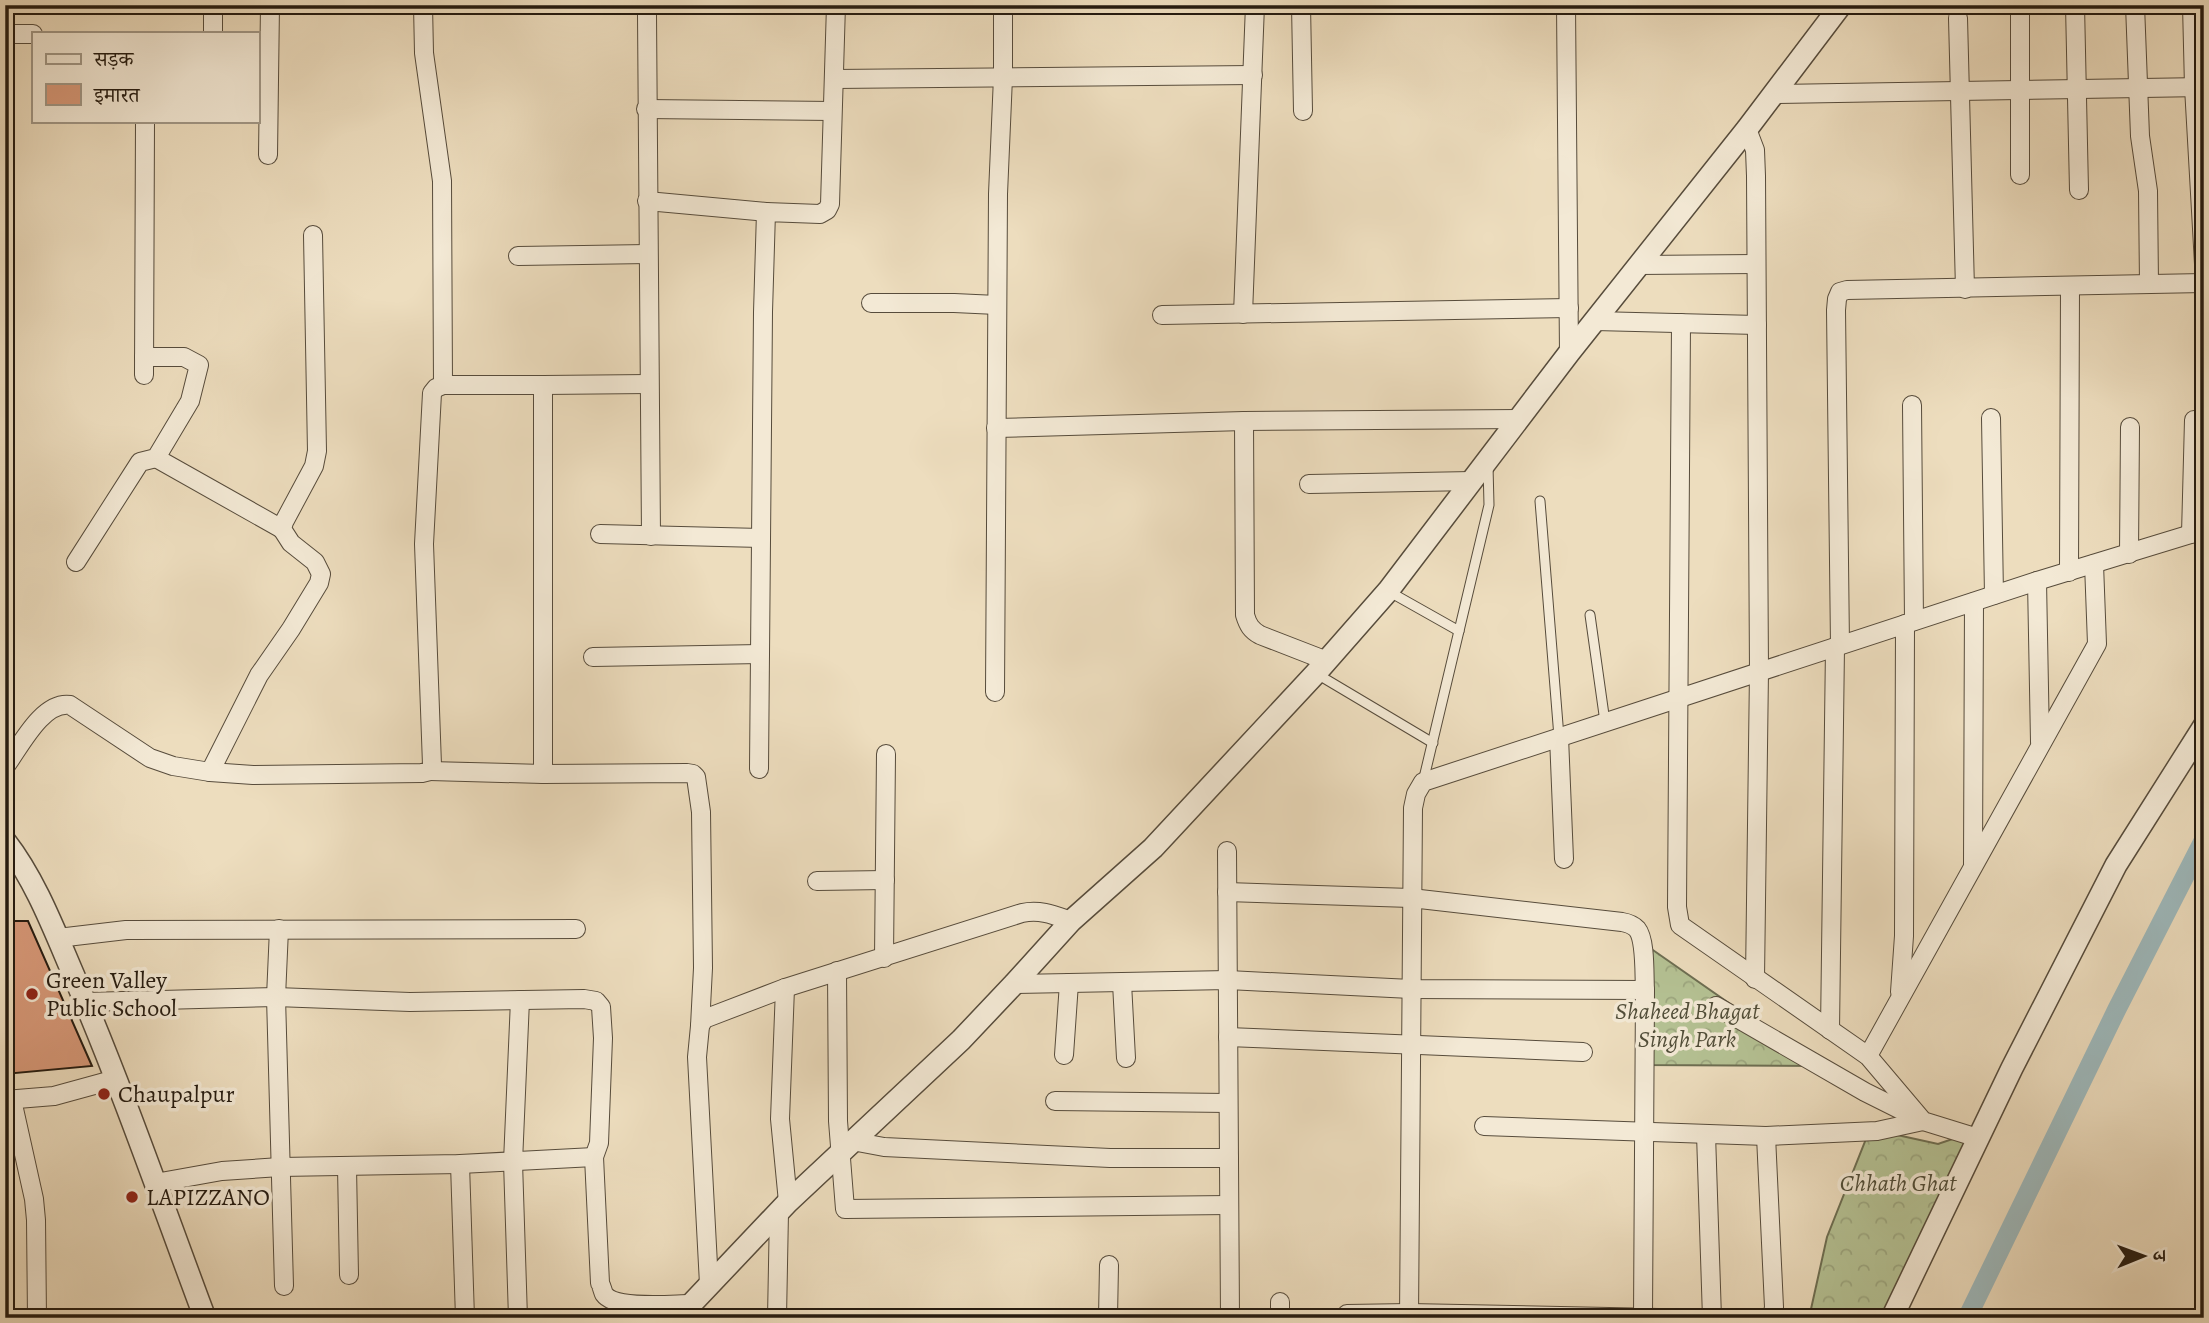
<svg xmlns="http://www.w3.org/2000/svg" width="2209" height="1323" font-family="Alegreya,'Noto Serif Devanagari',serif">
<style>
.forest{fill:url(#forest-crowns);stroke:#6d6e52;stroke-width:2}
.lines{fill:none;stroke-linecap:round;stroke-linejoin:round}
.canal{stroke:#9eb9bc;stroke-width:19}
.building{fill:#d89979;stroke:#251b10;stroke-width:2}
.service-casing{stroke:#574c3c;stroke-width:11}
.minor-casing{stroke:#574c3c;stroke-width:20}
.tertiary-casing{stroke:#574c3c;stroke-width:24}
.service{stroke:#f3e9d5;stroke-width:9}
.minor{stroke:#f3e9d5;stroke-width:18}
.tertiary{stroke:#f3e9d5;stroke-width:21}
.poi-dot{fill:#8f2418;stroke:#f3e9d5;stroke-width:2.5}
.labels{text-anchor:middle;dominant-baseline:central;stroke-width:7;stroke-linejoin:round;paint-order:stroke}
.poi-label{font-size:24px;fill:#251b10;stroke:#f3e9d5;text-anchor:start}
.park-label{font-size:24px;font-style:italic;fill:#504d38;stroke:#f3e9d5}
</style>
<defs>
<pattern id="forest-crowns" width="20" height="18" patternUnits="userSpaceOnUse" patternTransform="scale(1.75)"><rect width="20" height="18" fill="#b5c294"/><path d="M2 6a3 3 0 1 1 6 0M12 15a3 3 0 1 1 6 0" fill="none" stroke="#9ca67f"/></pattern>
</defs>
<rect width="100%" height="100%" fill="#edddbe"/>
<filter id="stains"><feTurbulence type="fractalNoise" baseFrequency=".00286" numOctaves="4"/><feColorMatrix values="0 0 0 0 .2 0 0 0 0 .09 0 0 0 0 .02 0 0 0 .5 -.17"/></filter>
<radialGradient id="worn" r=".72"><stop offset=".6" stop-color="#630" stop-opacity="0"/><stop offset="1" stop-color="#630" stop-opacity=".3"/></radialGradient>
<g class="forest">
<polygon points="1650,948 1819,1066 1644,1065"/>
<polygon points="1870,1129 1938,1144 1973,1132 1885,1318 1809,1318 1827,1237"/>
</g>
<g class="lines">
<polyline class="canal" points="1967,1318 2117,1009 2204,839"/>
</g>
<polygon class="building" points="5,921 28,921 92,1066 5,1074"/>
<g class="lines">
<defs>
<g id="service">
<polyline points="1540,501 1559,737"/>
<polyline points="1388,591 1459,631"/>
<polyline points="1590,615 1605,722"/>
<polyline points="1317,674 1433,743"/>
<polyline points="1423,782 1489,505 1488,466"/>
</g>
<g id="minor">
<polyline points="213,5 213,33"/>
<polyline points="423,5 424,53 442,181 443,385"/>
<polyline points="1301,5 1303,111"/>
<polyline points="1566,5 1569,353"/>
<polyline points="2075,5 2079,190"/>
<polyline points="2135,5 2140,136 2148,191 2149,284"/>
<polyline points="2192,5 2194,87 2204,264"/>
<polyline points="647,15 651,536"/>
<polyline points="1958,18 1965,289"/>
<polyline points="5,34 33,34"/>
<polyline points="835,79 1253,75"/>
<polyline points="1773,94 2204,87"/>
<polyline points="646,109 832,111"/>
<polyline points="1747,129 1755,150 1756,176 1759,671 1755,979"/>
<polyline points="268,155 270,5"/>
<polyline points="2020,175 2020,5"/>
<polyline points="647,201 766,212"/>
<polyline points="518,256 648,254"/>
<polyline points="1638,265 1756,264"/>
<polyline points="871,303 954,303 997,305"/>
<polyline points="1243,314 1255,5"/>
<polyline points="1162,315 1569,308"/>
<polyline points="1595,321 1757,325"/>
<polyline points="1681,323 1677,907 1680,925 1868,1056 1923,1121 1978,1138"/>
<polyline points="144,375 145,121"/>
<polyline points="543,385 649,384"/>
<polyline points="1912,405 1914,621"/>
<polyline points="1991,418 1994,595"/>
<path d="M 1244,421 L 1245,615 C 1248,625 1251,630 1260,635 L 1327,661"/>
<polyline points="996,428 1244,421 1520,419"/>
<polyline points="156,458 282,529"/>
<polyline points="1309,484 1472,481"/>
<polyline points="600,534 761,538"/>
<polyline points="2191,534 2194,420"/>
<polyline points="2129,554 2130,427"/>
<polyline points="76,562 140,462 156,458 190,401 199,365 184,357 144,357"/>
<polyline points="2069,572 2070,286"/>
<polyline points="2037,581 2040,742"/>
<polyline points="1840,645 1836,310 1837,299 1840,292 1847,290 2204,283"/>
<polyline points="593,657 760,654"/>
<polyline points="995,692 998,194 1003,77 1003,5"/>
<polyline points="1559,737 1564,859"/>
<path d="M 5,767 C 20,747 42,701 70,705 L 150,758 L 173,766 L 210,772 L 253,775 L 422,773 L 430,771 L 432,765 L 424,544 L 432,393 L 436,388 L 443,385 L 543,385 L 543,774"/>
<polyline points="759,769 763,312 766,212 820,214 827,210 830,204 836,5"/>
<polyline points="430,771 543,774 687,773 693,774 696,777 701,812 703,968 700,1026"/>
<polyline points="210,772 259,675 291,629 319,583 321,574 315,562 291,543 282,529 284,522 314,466 317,451 313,235"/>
<polyline points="1227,851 1230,1318"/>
<polyline points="1973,864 1974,602"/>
<polyline points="817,881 885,880"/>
<path d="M 1227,892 L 1411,898 L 1622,922 C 1628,923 1633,925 1637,929 C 1646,940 1644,976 1645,990 L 1643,1316"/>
<polyline points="279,929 276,997 284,1286"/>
<polyline points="58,938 126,930 576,929"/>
<polyline points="884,958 886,754"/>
<polyline points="837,971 838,1121 845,1209 1229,1205"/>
<polyline points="1122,983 1126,1058"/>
<polyline points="1014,984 1228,980 1411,989 1645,990"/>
<polyline points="785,988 780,1119 788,1202"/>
<polyline points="1900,992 1904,936 1905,624"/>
<path d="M 85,1002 L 276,997 L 410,1002 L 584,999 L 596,1001 L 601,1007 L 603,1038 L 599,1143 L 594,1157 L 600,1283 C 601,1284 603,1292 604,1294 C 615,1310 672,1304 690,1304"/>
<polyline points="1716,1006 1865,1092 1913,1116"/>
<polyline points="1830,1030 1835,647"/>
<polyline points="1228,1037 1583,1052"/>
<polyline points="1064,1055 1069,983"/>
<polyline points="1868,1056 2097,644 2094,564"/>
<polyline points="5,1100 54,1096 116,1079"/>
<polyline points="12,1100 34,1199 36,1220 37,1318"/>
<polyline points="1055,1101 1228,1103"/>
<polyline points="1484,1126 1766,1136 1877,1131 1923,1121"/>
<polyline points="1706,1134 1712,1318"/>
<polyline points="1766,1136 1774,1307 1772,1318"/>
<polyline points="852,1141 884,1147 1110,1158 1229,1158"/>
<polyline points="460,1164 465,1318"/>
<polyline points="347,1167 349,1275"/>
<polyline points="155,1183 222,1171 280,1167 460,1164 594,1157"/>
<path d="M 709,1284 L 697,1057 L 700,1026 L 704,1019 L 785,988 L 1022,913 C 1040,909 1054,915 1071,921"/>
<polyline points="1347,1314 1409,1313 1658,1318"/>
<polyline points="518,1318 513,1162 520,1000"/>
<polyline points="777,1318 779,1212"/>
<polyline points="1108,1318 1109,1265"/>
<polyline points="1280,1318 1280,1302"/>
<polyline points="1409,1318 1413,808 1416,794 1423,782 2037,581 2204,530"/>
</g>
<g id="tertiary">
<path d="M 5,841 C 37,882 56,935 77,983 C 124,1093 163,1206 205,1318"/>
<polyline points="678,1318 788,1202 961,1040 1014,984 1071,921 1153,848 1316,673 1388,591 1569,353 1747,129 1841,5"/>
<polyline points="1892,1318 2012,1068 2116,865 2204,726"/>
</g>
</defs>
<use href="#service" class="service-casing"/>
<use href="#minor" class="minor-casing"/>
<use href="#tertiary" class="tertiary-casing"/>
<use href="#service" class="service"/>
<use href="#minor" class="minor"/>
<use href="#tertiary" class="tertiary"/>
</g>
<g class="poi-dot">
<circle cx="32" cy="994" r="7"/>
<circle cx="104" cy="1094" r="7"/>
<circle cx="132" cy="1197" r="7"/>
</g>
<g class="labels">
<g class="poi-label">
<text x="46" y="980">Green Valley<tspan x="46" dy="28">Public School</tspan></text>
<text x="118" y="1094">Chaupalpur</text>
<text x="146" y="1197">LAPIZZANO</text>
</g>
<g class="park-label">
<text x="1687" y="1011">Shaheed Bhagat<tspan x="1687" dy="28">Singh Park</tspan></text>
<text x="1898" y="1183">Chhath Ghat</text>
</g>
</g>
<rect width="2209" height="1323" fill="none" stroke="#edddbe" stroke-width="28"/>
<rect x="7" y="7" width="2195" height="1309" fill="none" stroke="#251b10" stroke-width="3.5"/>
<rect x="14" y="14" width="2181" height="1295" fill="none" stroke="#251b10" stroke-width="2"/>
<rect x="32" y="32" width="228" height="91" fill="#f3e9d5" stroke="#a19786" stroke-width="2"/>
<rect x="46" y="54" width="35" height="10" fill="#f3e9d5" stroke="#a19786" stroke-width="2"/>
<text x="94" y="66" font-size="21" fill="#251b10">सड़क</text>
<rect x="46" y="84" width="35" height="21" fill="#d89979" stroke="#a19786" stroke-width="2"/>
<text x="94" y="102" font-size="21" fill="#251b10">इमारत</text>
<g transform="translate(2143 1256) rotate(89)" stroke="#f3e9d5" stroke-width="5" paint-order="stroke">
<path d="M0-5L12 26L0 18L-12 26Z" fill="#251b10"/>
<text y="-10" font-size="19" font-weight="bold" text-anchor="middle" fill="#251b10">उ</text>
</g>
<rect width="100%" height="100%" filter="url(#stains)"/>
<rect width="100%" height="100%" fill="url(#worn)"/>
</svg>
